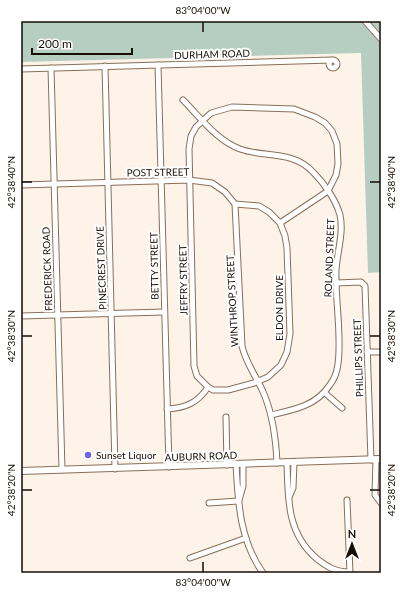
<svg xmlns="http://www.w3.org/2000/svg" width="402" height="594" font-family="Lato,sans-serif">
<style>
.green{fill:#b6cec2}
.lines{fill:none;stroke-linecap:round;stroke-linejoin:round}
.minor-casing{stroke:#876f5a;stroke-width:7}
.major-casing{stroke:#876f5a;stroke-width:8}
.minor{stroke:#fff;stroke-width:5}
.major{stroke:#fff;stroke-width:6}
.ticks{fill:none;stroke:#160d05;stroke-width:1.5}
.poi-dot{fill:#6d66e0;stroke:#fff;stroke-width:1.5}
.labels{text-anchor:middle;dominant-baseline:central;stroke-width:4;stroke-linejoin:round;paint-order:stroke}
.street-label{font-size:10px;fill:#160d05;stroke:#fff}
.poi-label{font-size:10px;fill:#160d05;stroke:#fff;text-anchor:start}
.neatline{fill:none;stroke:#160d05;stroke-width:1.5}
.ticks-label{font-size:10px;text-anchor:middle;fill:#160d05}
</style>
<rect width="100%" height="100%" fill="#fef3e9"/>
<polygon class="green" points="21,21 381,21 381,272 368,273 361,53 21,62"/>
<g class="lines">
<defs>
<g id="minor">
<polyline points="365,21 381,39"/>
<circle cx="333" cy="64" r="4"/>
<polyline points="158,65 169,467"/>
<polyline points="105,66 115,469"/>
<polyline points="51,68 62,470"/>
<polyline points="21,69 332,60"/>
<path d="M 183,100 C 199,116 217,141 240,149 C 265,158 293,150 313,172 C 324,183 336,200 340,215 C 344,232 337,253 336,270 C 335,300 342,335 338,364 C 337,372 334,380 329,386 C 316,406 293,410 271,415"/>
<polyline points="21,185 189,180 212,183 225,192 235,204 259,206 269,212 280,223 285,236 287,248 290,334 287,352 281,365 268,377 254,383 228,390 213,390 208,387 197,376 194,366 189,149 191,136 196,127 211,113 232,107 294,109 315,117 325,123 332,131 337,144 338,164 336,175 328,191 280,223"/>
<path d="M 235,204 L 242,346 C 246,364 257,377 264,394 C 273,416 276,439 277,463"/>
<polyline points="336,283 361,282 365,286 371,460"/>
<polyline points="21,316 164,312"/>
<polyline points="367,352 381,352"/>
<polyline points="325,393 342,408"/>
<path d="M 167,409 C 185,408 198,403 208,387"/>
<polyline points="226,417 227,465"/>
<polyline points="376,459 375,495 381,503"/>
<path d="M 287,462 C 288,499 287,533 316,558 C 327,567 336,572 349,572"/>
<path d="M 236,464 C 238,503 240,541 263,573"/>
<polyline points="289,497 293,488 294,462"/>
<polyline points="239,500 243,486 243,464"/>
<polyline points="347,500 350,573"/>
<polyline points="209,503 238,501"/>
<polyline points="190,558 246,538"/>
</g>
<polyline id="major" points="21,471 381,459"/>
</defs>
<use href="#minor" class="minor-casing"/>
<use href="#major" class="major-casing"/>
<use href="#minor" class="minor"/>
<use href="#major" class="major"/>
</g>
<path class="ticks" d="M 203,22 L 203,32M 22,182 L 32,182M 370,182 L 380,182M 22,336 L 32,336M 370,336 L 380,336M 22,490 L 32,490M 370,490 L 380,490M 203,562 L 203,572"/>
<circle class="poi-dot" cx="88" cy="455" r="4"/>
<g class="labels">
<g class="street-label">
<text transform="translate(212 54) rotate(-2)">DURHAM ROAD</text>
<text transform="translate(158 172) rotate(-1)">POST STREET</text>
<text transform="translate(329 258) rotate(-88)">ROLAND STREET</text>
<text transform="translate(154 266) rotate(-91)">BETTY STREET</text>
<text transform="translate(101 268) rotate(-92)">PINECREST DRIVE</text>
<text transform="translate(47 269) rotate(-92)">FREDERICK ROAD</text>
<text transform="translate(183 280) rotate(-91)">JEFFRY STREET</text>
<text transform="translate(232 301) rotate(-93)">WINTHROP STREET</text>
<text transform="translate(279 308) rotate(-90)">ELDON DRIVE</text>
<text transform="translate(358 358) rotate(-92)">PHILLIPS STREET</text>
<text transform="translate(201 456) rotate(-2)">AUBURN ROAD</text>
</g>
<g class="poi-label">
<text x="96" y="455">Sunset Liquor</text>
</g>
</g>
<rect width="402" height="594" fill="none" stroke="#ffffff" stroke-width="44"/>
<g transform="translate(352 544)" stroke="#ffffff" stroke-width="3" paint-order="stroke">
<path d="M0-3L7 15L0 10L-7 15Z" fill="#160d05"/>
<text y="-6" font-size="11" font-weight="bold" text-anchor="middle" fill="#160d05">N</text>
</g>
<path d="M32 48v6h100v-6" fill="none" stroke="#160d05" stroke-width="2"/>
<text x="38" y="48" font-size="12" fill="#160d05" stroke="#ffffff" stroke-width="3" paint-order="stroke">200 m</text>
<rect x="22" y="22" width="358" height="550" class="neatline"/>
<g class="ticks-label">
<text x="203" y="14">83°04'00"W</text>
<text transform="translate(11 182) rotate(-90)" y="4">42°38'40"N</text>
<text transform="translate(391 182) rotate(-90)" y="4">42°38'40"N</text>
<text transform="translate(11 336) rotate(-90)" y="4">42°38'30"N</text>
<text transform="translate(391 336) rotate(-90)" y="4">42°38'30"N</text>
<text transform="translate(11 490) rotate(-90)" y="4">42°38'20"N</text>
<text transform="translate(391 490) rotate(-90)" y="4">42°38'20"N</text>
<text x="203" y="586">83°04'00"W</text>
</g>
</svg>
